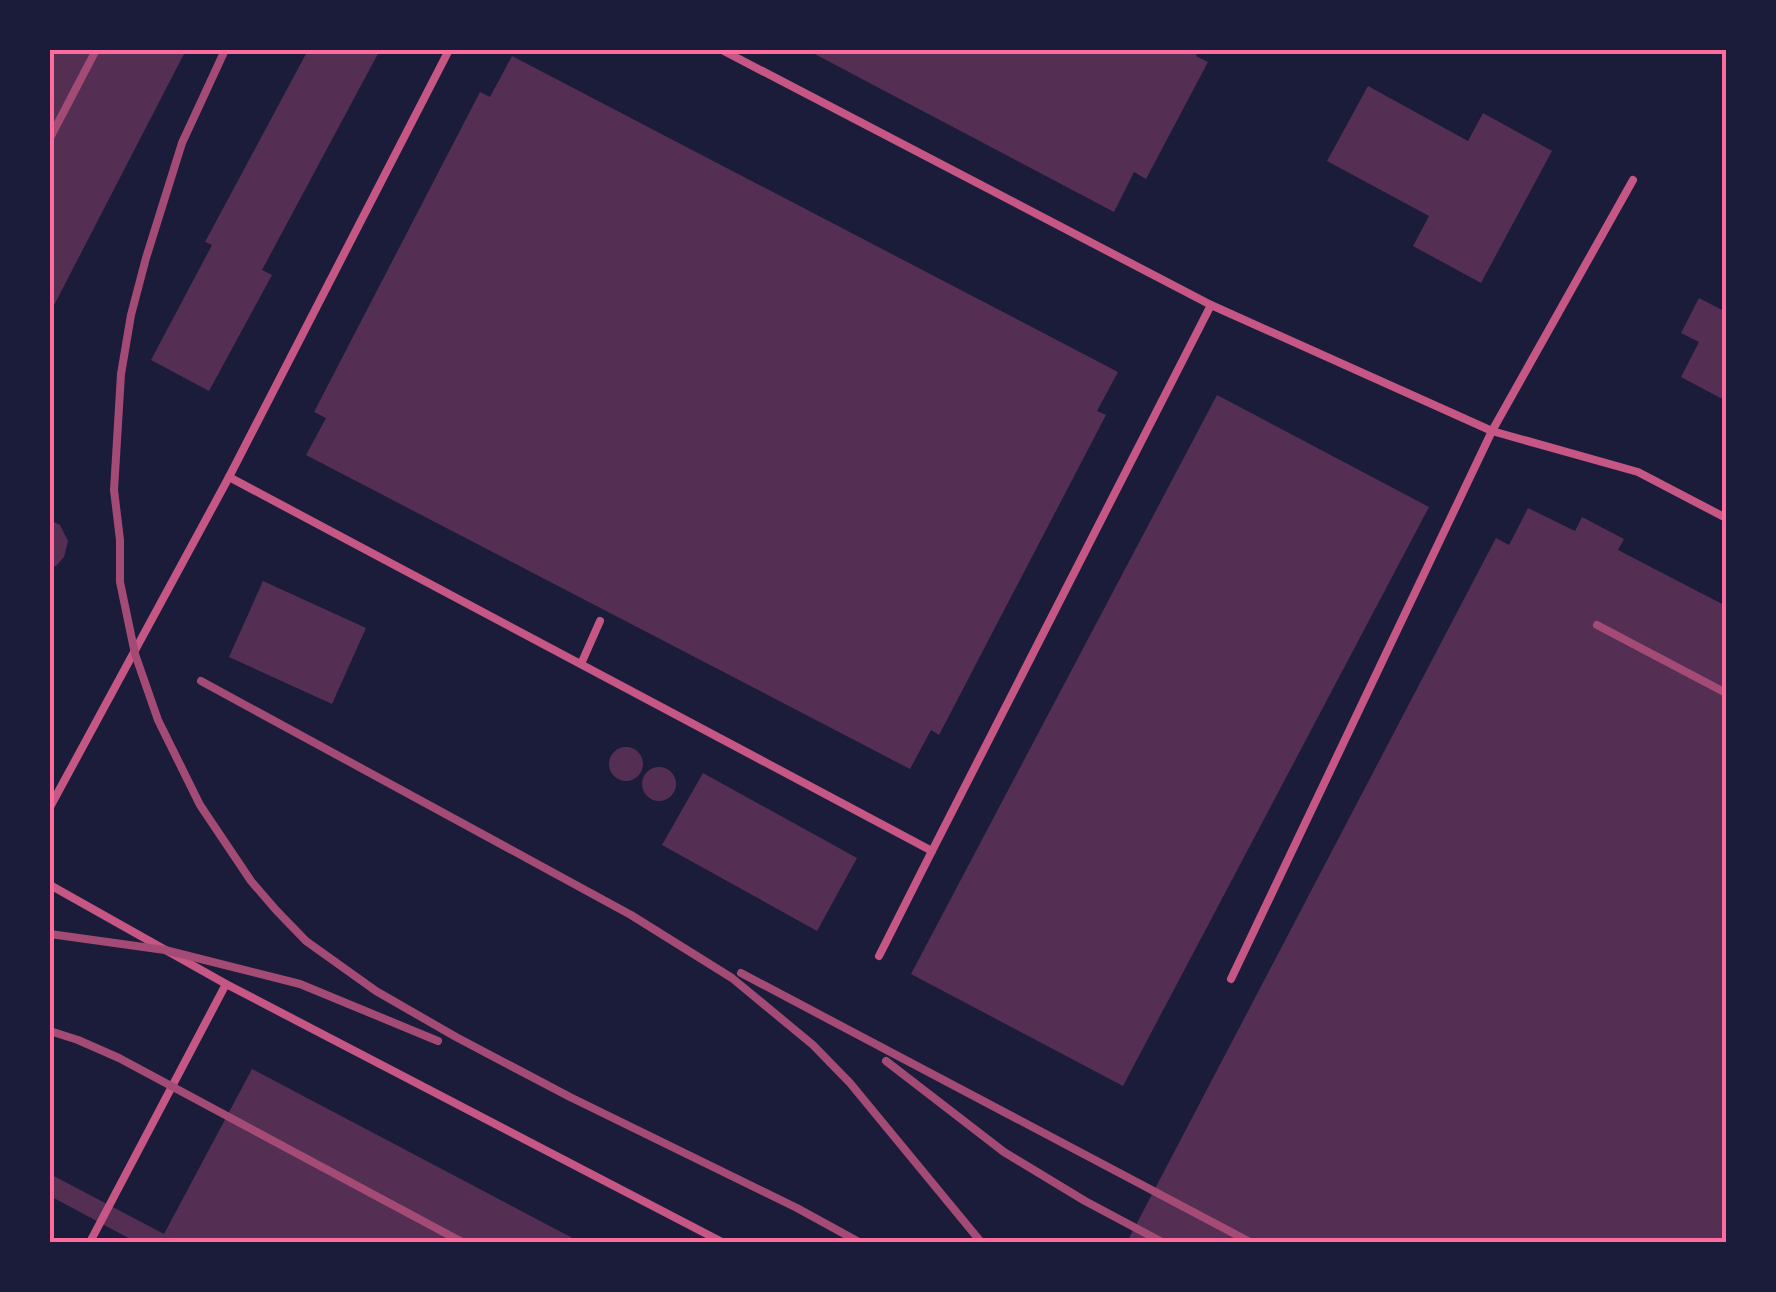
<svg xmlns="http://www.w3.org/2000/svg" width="1776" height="1292" font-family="Barlow,sans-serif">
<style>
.building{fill:#542f53}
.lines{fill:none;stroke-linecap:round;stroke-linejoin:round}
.service{stroke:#c65784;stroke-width:8}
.rail{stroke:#a44b75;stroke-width:8}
.neatline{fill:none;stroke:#ff6b9d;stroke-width:4}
</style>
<rect width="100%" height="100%" fill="#1b1b3a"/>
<g class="building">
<polygon points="50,50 186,50 50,313"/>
<polygon points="308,50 380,50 262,270 272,275 209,391 151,360 212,245 205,242"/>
<polygon points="807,50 1199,50 1196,56 1208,62 1146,179 1134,172 1114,212"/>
<polygon points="512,56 1118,372 1097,411 1106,415 939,735 931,730 910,769 306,455 326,418 314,412 480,92 490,97"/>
<polygon points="1368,86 1468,141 1483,113 1552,151 1481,283 1413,246 1429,216 1327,161"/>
<polygon points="1699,298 1726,312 1726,401 1681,377 1699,342 1681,333"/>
<polygon points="1217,395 1429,507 1123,1086 911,974"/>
<polygon points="1528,508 1575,531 1582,517 1624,539 1618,550 1726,606 1726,1242 1127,1242 1496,538 1509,545"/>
<polygon points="50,520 60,525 68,541 64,557 56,566 50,568"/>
<polygon points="263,581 366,628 332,704 229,657"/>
<circle cx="626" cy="764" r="17"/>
<circle cx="659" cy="784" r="17"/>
<polygon points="703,773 857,858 817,931 662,845"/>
<polygon points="252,1069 580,1242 136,1242 50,1196 50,1174 164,1234"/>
</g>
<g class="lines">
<g class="service">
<polyline points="722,50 1211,305 1492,431 1638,472 1726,518"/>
<polyline points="229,477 932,851 1211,305"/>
<polyline points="581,664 600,621"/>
<polyline points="50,807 229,477 449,50"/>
<polyline points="50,885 226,984 722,1242"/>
<polyline points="879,956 932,851"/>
<polyline points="1231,979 1492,431 1633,180"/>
<polyline points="90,1242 226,984"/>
</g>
<g class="rail">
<polyline points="225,50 182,143 146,258 131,315 121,374 114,490 120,540 120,582 135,654 158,720 200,805 251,881 276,910 306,941 376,991 456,1037 570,1097 797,1208 859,1242"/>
<polyline points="50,138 96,50"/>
<polyline points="1597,625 1726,693"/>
<polyline points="201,681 631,915 732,978 813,1045 850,1083 981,1242"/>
<polyline points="50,934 165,950 300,984 438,1041"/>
<polyline points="741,973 1250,1242"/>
<polyline points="50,1031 78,1040 119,1058 462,1242"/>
<polyline points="886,1061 1004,1152 1085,1201 1162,1242"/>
</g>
</g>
<rect width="1776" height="1292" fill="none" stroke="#1b1b3a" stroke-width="105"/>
<rect x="52" y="52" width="1672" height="1188" class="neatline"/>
</svg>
